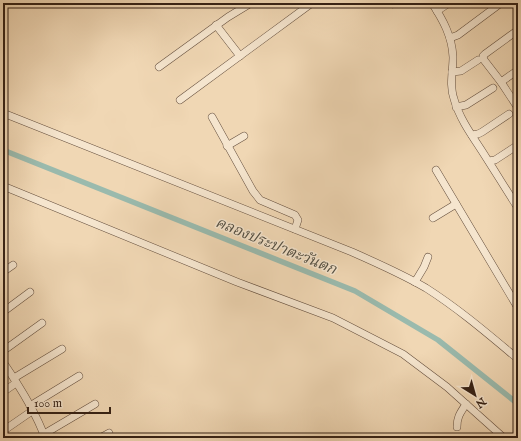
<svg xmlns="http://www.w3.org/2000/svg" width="521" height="441" font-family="'IM FELL English','Noto Serif Thai',serif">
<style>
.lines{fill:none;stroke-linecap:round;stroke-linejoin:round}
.canal{stroke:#9abaad;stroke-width:5.5}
.street-casing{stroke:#644e3d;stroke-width:8}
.street{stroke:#f5e5ce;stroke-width:7}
.labels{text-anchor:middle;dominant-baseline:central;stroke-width:3;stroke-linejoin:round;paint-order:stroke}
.water-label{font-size:15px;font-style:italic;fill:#534f43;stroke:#f5e5ce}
</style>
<rect width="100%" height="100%" fill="#f0d7b4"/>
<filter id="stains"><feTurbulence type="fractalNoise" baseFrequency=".005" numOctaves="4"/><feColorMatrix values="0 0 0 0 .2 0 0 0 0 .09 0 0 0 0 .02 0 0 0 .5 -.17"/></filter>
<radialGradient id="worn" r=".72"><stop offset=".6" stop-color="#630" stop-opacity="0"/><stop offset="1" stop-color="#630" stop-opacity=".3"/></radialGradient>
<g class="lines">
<polyline class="canal" points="3,150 355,291 438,340 518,404"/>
<defs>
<g id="street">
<path d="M 432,3 C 443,20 452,36 453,57 C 453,71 449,85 454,99 C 459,117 470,133 480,148 C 493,168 505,188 518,208"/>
<polyline points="393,4 395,3"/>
<polyline points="437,11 449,3"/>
<polyline points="216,25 240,56"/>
<polyline points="518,30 485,54 483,56 484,60 501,82 518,108"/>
<polyline points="450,38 458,35 501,3"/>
<polyline points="159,67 228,17 251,3"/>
<polyline points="452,72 461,71 478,60"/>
<polyline points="501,82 518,70"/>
<polyline points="180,100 312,3"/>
<polyline points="456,107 466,105 493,88"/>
<path d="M 3,113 L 352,252 C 377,263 402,274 426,288 C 459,309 488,334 518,359"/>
<polyline points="212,117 253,191 260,200 295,215 298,220 295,229"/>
<polyline points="472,135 478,134 482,132 509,114"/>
<polyline points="227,146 244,136"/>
<polyline points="489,161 495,160 518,145"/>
<polyline points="436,170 518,308"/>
<polyline points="3,186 237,282 333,318 370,337 403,354 447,387 504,438"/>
<polyline points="433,218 456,204"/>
<polyline points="3,272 13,265"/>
<polyline points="415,282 424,267 428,257"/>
<polyline points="3,312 30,292"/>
<polyline points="3,351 42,323"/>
<path d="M 3,362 C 18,384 36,412 45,438"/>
<polyline points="14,378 62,349"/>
<polyline points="3,392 16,383"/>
<polyline points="30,406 79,376"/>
<path d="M 457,427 C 457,416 461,412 466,404"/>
<polyline points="3,431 32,411"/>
<polyline points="44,434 95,404"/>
<polyline points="100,438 109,433"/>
</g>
</defs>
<use href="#street" class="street-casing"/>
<use href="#street" class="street"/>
</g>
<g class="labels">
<g class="water-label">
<text transform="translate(276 246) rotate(22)">คลองประปาตะวันตก</text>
</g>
</g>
<rect width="521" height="441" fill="none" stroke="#f0d7b4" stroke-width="16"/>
<rect x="4" y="4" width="513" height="433" fill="none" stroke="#352115" stroke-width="2"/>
<rect x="8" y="8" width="505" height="425" fill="none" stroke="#352115"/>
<g transform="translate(475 395) rotate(143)" stroke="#f5e5ce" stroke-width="3" paint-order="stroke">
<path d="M0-3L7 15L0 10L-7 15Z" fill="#352115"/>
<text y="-6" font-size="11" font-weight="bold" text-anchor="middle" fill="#352115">N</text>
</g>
<path d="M28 407v6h82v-6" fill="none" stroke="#352115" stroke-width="2"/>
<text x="34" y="407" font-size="12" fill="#352115" stroke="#f5e5ce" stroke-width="3" paint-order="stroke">100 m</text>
<rect width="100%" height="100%" filter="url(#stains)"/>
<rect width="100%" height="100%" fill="url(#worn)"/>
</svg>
